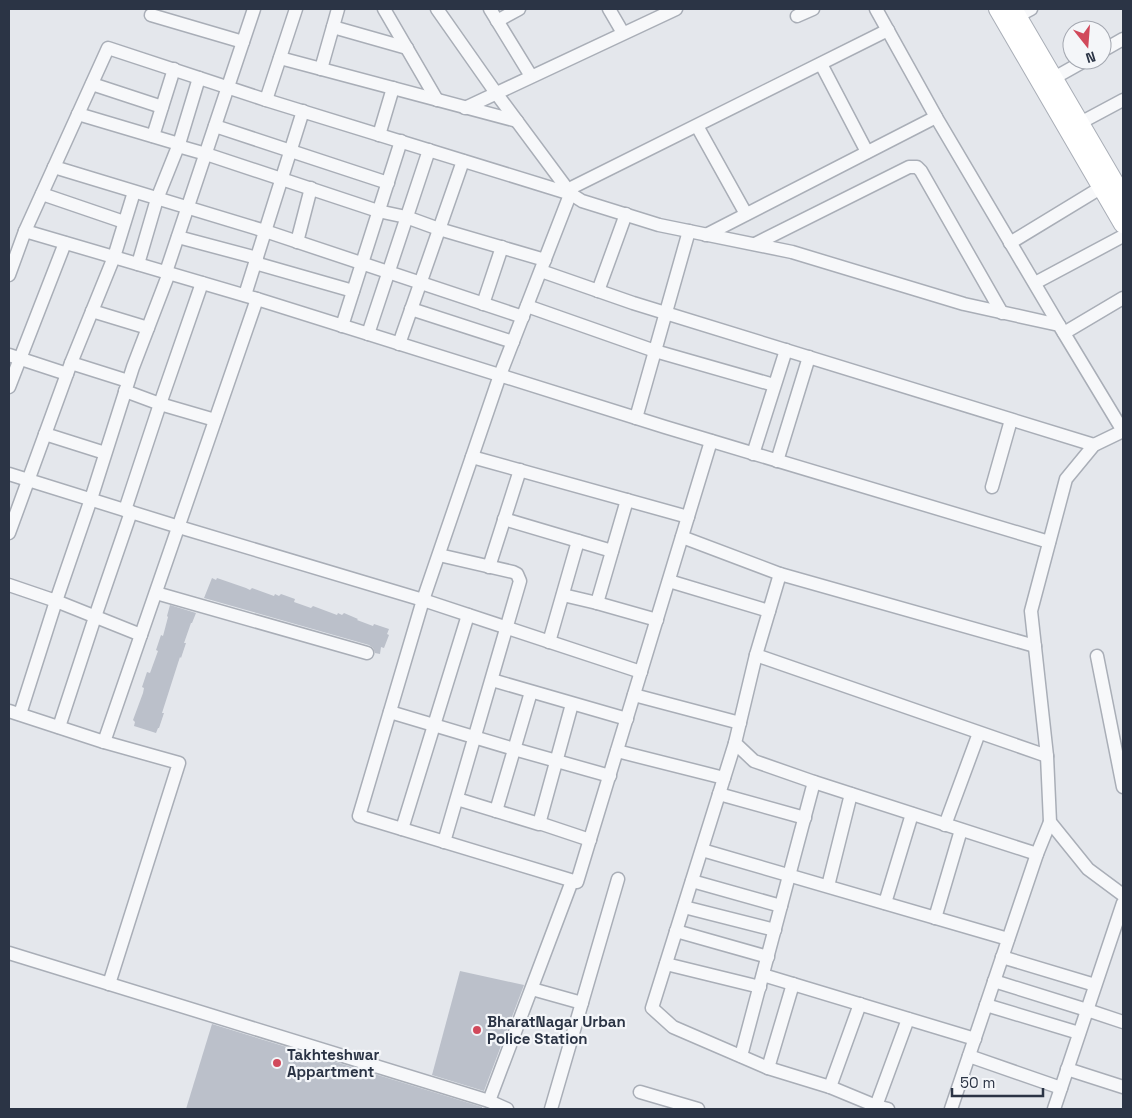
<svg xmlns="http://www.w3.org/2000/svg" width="1132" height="1118" font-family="'Space Grotesk',sans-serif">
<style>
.building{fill:#bbc0ca}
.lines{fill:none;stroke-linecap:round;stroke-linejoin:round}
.street-casing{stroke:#a9aeb7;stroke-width:15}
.secondary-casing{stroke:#a9aeb7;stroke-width:20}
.street{stroke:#f7f8fa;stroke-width:12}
.secondary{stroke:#fff;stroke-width:18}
.poi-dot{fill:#d1495b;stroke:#f4f6f9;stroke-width:2}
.labels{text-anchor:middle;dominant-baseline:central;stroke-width:4.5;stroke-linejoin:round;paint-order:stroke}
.poi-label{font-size:15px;font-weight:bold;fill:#2b3445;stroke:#f4f6f9;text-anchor:start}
</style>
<rect width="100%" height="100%" fill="#e4e7ec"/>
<g class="building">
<polygon points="212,578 216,580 217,578 246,588 250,590 252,588 274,596 275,594 279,596 281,594 295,599 294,602 311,608 313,606 337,615 338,613 342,615 344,613 358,619 357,620 373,626 374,624 389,629 387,634 389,635 384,648 381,647 380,654 375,653 373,648 369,645 204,598"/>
<polygon points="170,605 196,613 192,623 191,623 184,643 186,643 181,658 180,657 178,663 162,713 164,713 159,728 158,728 156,733 134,726 135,722 133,720 143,693 144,688 142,687 147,672 150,673 158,651 156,650 161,635 163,636 168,617 167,616"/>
<polygon points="460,971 524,985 484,1091 432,1075"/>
<polygon points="212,1024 482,1107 482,1109 186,1109"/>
</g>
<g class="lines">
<defs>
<g id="street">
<polyline points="384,9 437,100"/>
<polyline points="437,9 496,93 571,194 582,201 659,225 792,252 964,304 1059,325 1123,431"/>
<polyline points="490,9 531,76"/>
<polyline points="609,9 623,33"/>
<polyline points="876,9 936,117 1059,325"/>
<polyline points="151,15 243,42"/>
<polyline points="797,16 813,9"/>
<polyline points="1018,16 1031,9"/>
<polyline points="497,21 519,9"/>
<polyline points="333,27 407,48"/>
<polyline points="1102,51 1123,39"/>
<polyline points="280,58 517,121"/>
<polyline points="821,64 867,152"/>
<polyline points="321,69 338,9"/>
<polyline points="1054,78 1086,60"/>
<polyline points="92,84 162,107"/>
<polyline points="266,100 296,9"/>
<polyline points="465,108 676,9"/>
<polyline points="78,114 179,144"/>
<polyline points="1080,123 1123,100"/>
<polyline points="215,126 388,183"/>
<polyline points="697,126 746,214"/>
<polyline points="379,135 393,88"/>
<polyline points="153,136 174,69"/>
<polyline points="178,146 206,154 378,211 406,217 439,229 545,260"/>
<polyline points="54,167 265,231 523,317"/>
<polyline points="42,194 124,222"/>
<polyline points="25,231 108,48 266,100 571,194"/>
<polyline points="706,235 936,117"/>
<polyline points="178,237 257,258"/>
<polyline points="297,242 311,188"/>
<polyline points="1010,243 1102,187"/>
<polyline points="755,244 909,167 917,167 921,171 1002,313"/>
<polyline points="255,263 353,291"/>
<polyline points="138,264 157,199 179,144 199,78"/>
<polyline points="541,271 633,303 1094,445"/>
<polyline points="166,272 254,9"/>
<polyline points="9,275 25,231 257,299 665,427 1049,542"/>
<polyline points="1035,283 1123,236"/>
<polyline points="598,291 626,214"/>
<polyline points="245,295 303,111"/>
<polyline points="483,304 502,247"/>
<polyline points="527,306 655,351 774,385"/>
<polyline points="411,309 513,342"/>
<polyline points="92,311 148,328"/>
<polyline points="342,326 401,141"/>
<polyline points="1064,333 1123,298"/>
<polyline points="368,334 429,150"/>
<polyline points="399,344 463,161"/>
<polyline points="9,355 67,374"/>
<polyline points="71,363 128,381"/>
<polyline points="9,387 65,243"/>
<polyline points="125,391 160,404 215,420"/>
<polyline points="636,418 689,231"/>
<polyline points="1123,431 1094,445 1066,479 1031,611 1047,756 1050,822 1088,869 1123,895"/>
<polyline points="45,434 105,453"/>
<polyline points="711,441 577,882 359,816 423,600 500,375 573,187 888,30"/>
<polyline points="753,454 786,350"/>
<polyline points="472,457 688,517"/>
<polyline points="777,461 809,357"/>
<polyline points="9,474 179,527 423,600 641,672"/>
<polyline points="992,487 1011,420"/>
<polyline points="125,510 160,404 202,283"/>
<polyline points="504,519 612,551"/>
<polyline points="9,533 71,363 114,257 134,192"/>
<polyline points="682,537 780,574"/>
<polyline points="439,555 513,572 517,574 520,581 444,842"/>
<polyline points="489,567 520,470"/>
<polyline points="669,581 769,611"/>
<polyline points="9,585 56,601 91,499 133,367 169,273"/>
<polyline points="156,593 367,653"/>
<polyline points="563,595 597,603 657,620"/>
<polyline points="597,603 627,500"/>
<polyline points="549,642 578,541"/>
<polyline points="1035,646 780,574 756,655 735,743 754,761 814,782 1037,854"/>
<polyline points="756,655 1047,756"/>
<polyline points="1097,656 1123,787"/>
<polyline points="492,680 627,719"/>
<polyline points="634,695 740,723"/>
<polyline points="9,711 104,742 179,763 109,984"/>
<polyline points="390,712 514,749 610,776"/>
<polyline points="20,714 56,601 141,635"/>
<polyline points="59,727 97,611 131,512"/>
<polyline points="104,742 257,299"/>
<polyline points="735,743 652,1008 673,1027 768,1068 830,1087 876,1106 888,1109"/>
<polyline points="617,751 724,778"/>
<polyline points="719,794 805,818"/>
<polyline points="457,799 539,824 572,704"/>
<polyline points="496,811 531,692"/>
<polyline points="539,823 590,840"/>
<polyline points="945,825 979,733"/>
<polyline points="402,829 468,615"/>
<polyline points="702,850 1008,939"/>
<polyline points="692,881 781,906"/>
<polyline points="828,886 851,794"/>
<polyline points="885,903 912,814"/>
<polyline points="684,907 775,930"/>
<polyline points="935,918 961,830"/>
<polyline points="676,931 768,957"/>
<polyline points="9,953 489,1101 507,1109"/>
<polyline points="1002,957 1095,985"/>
<polyline points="666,964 760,987"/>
<polyline points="763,975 975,1039"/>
<polyline points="994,981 1087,1010 1123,1022"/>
<polyline points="532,989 582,1003"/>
<polyline points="986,1005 1079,1033"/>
<polyline points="741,1056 814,782"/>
<polyline points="969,1056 1061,1088"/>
<polyline points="768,1068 793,984"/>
<polyline points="1067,1069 1123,1087"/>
<polyline points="830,1087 860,1004"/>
<polyline points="640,1092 698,1109"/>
<polyline points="489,1101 572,881"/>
<polyline points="876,1106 908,1019"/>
<polyline points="551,1109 618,879"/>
<polyline points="951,1109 1037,854 1050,822"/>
<polyline points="1054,1109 1123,903"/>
</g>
<g id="secondary">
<polyline points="998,9 1123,224"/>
<polyline points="1013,9 1123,197"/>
</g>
</defs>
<use href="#street" class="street-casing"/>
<use href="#secondary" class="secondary-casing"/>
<use href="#street" class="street"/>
<use href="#secondary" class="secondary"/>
</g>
<g class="poi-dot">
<circle cx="477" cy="1030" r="5"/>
<circle cx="277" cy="1063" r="5"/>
</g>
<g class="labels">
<g class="poi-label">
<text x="487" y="1021">BharatNagar Urban<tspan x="487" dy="17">Police Station</tspan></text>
<text x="287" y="1054">Takhteshwar<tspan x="287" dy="17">Appartment</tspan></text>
</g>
</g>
<rect width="1132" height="1118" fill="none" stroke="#2b3445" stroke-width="20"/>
<g transform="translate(1087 45) rotate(163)"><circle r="24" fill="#f4f6f9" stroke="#a4a8b1"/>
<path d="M0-4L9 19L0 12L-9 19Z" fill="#d1495b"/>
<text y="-8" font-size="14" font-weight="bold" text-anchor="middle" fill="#2b3445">N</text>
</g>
<path d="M952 1088v8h91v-8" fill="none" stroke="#2b3445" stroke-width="2.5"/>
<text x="960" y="1088" font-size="15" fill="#2b3445" stroke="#f4f6f9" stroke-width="4" paint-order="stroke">50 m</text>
</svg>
